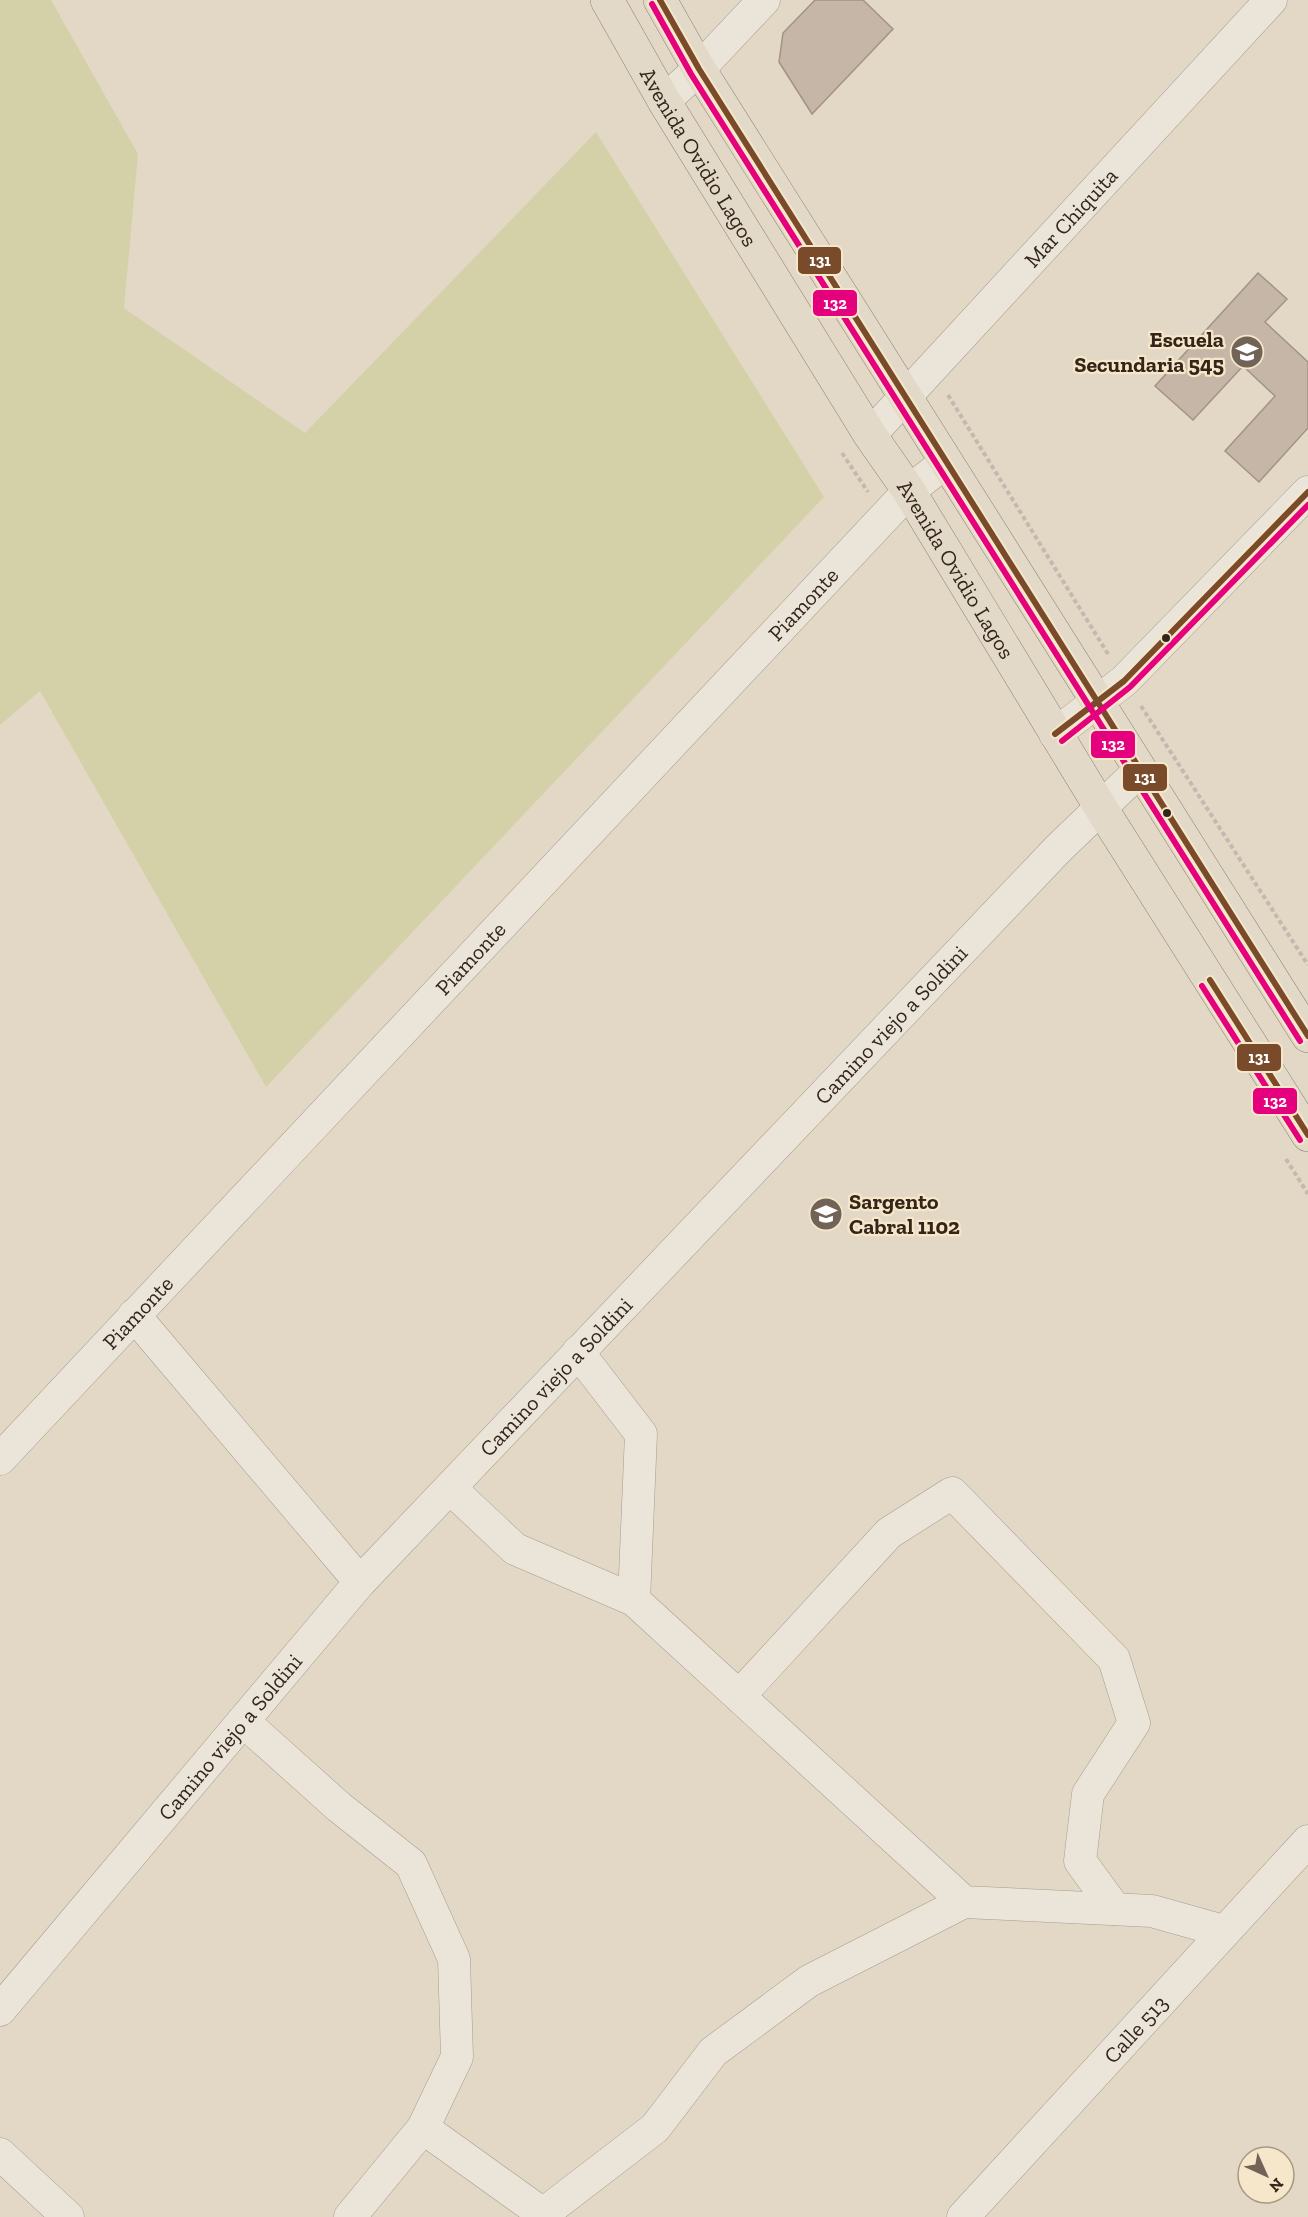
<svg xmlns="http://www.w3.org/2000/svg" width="1308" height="2217" font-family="'Zilla Slab',serif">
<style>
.green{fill:#d4d1a8}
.building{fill:#c6b6a7;stroke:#a29386;stroke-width:1.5}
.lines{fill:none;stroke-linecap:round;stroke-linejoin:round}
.minor-casing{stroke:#a69d90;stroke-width:33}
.major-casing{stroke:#8c8277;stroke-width:34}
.path{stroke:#c2bab0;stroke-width:4;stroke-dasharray:4.5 3;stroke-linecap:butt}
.minor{stroke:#eae4d9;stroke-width:32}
.major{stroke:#e2d9c9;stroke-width:33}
.bus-1-casing{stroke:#f6e7ca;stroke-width:10}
.bus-2-casing{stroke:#f6e7ca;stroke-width:10}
.bus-1{stroke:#7a4b2a;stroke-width:6}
.bus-2{stroke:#e5007d;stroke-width:6}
.bus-dot{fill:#34251a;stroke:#f6e7ca;stroke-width:2}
.labels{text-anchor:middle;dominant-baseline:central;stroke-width:4.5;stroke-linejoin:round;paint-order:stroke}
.street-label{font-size:22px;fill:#34251a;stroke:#f6e7ca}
.poi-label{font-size:22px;font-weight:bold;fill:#34251a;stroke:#f6e7ca;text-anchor:end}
.line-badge{stroke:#f6e7ca;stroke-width:2}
.badge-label{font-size:16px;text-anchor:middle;font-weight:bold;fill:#fff}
</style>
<rect width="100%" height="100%" fill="#e3d8c6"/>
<polygon class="green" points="0,0 51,0 138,154 124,308 305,433 596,132 824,497 266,1087 40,691 0,725"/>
<g class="building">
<polygon points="815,0 863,0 893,29 812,114 779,62 783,33"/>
<polygon points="1258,273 1287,299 1265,322 1308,362 1308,428 1259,482 1225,451 1275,396 1243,366 1193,420 1155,386"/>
</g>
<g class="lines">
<defs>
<g id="minor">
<polyline points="664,101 699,69 764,0"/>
<path id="s1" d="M 870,435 L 1271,0"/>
<polyline points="1055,734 1124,681 1308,492"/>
<polyline points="134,1315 360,1582"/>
<polyline points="578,1352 641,1434 634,1600 964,1902 1152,1911 1223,1931"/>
<path id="s2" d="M 0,1459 L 909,491 L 946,462"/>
<polyline points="450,1488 515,1549 634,1600"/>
<polyline points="739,1696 889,1533 952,1493 1114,1659 1134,1723 1088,1794 1080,1861 1115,1909"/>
<polyline points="243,1721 339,1807 411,1864 454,1959 457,2057 423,2128 350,2217"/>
<path id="s3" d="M 0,2010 L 360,1582 L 1058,849 L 1140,770"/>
<polyline points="423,2128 543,2214 655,2128 713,2052 809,1981 964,1902"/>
<polyline points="0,2154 68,2217"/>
<path id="s4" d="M 963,2217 L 1308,1841"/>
</g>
<g id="major">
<path id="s5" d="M 607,0 L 664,101 L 870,435 L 909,491 L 1101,808 L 1308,1135"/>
<polyline points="660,0 699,69 1308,1036"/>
</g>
</defs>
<use href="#minor" class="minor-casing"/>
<use href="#major" class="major-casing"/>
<g class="path">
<polyline points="948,395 1108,654"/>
<polyline points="842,453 868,492"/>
<polyline points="1141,706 1308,965"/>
<polyline points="1286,1159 1308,1194"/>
</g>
<use href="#minor" class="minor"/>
<use href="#major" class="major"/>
<defs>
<g id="bus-1">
<polyline points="660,0 699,69 1308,1036"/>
<polyline points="1055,734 1124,681 1308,492"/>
<polyline points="1210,980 1308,1135"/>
</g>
<g id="bus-2">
<polyline points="652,4 691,74 1300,1041"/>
<polyline points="1062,741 1130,687 1308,505"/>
<polyline points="1202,986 1300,1140"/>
</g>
</defs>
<use href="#bus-1" class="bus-1-casing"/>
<use href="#bus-2" class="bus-2-casing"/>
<use href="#bus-1" class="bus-1"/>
<use href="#bus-2" class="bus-2"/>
</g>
<defs>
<symbol id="school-disc" viewBox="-11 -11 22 22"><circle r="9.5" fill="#716456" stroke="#f6e7ca"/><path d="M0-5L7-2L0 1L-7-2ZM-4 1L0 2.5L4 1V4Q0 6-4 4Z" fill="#fff"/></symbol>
</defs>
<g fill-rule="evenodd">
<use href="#school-disc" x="1228" y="333" width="38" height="38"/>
<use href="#school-disc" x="807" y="1195" width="38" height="38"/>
</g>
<g class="bus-dot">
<circle cx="1166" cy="638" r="5"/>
<circle cx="1167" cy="813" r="5"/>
</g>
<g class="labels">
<g class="street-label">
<text stroke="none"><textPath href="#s5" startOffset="182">Avenida Ovidio Lagos</textPath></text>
<text stroke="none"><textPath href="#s1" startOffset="296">Mar Chiquita</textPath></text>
<text stroke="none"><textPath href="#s5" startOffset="668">Avenida Ovidio Lagos</textPath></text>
<text stroke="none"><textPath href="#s2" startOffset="1173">Piamonte</textPath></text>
<text stroke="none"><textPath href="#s2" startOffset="687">Piamonte</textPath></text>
<text stroke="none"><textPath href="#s3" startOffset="1329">Camino viejo a Soldini</textPath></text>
<text stroke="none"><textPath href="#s2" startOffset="201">Piamonte</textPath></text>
<text stroke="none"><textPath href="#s3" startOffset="843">Camino viejo a Soldini</textPath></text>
<text stroke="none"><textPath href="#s3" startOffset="357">Camino viejo a Soldini</textPath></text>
<text stroke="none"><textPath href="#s4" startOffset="255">Calle 513</textPath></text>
</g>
<g class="poi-label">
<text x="1224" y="339">Escuela<tspan x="1224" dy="25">Secundaria 545</tspan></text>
<text x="849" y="1201" text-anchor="start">Sargento<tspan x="849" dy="25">Cabral 1102</tspan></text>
</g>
</g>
<g class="line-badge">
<rect x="797" y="246" width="45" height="29" rx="6" fill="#7a4b2a"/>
<rect x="812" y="289" width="46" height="28" rx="6" fill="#e5007d"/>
<rect x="1090" y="730" width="46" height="29" rx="6" fill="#e5007d"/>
<rect x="1122" y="763" width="46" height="29" rx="6" fill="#7a4b2a"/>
<rect x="1236" y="1043" width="46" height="29" rx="6" fill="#7a4b2a"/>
<rect x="1252" y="1087" width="46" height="28" rx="6" fill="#e5007d"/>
</g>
<g class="badge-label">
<text x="820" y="266">131</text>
<text x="835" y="309">132</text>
<text x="1113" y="750">132</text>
<text x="1145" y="783">131</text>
<text x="1259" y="1063">131</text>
<text x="1275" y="1107">132</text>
</g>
<g transform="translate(1266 2175) rotate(135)"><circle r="28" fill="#f6e7ca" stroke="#a89984" stroke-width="1.5"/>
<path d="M0-4.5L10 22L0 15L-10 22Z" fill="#716456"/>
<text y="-9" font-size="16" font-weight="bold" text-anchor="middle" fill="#34251a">N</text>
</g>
</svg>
